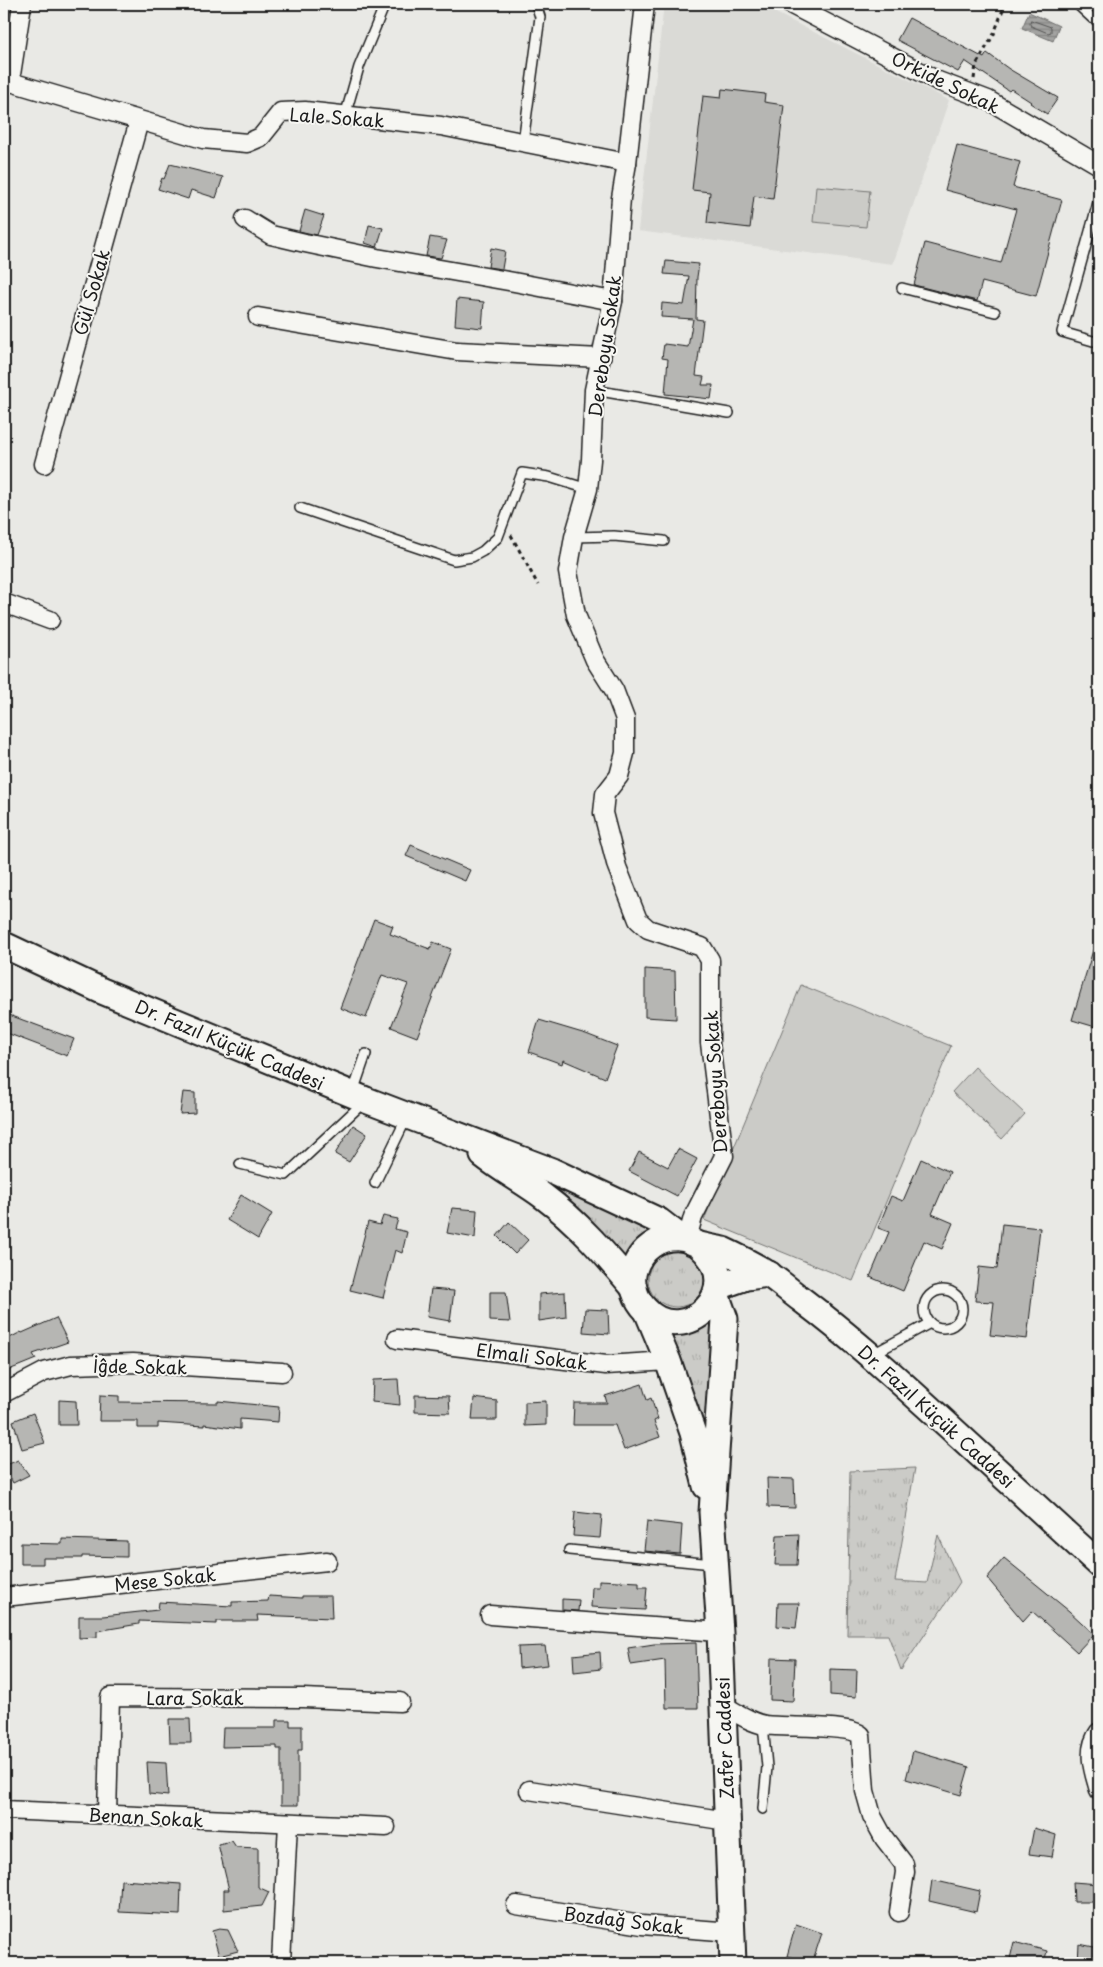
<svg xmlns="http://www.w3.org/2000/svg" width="1103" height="1967" font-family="'Playpen Sans',sans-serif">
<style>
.built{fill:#dadad6}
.grass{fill:url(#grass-tufts);stroke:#747472}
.garden{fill:#cbcbc7;stroke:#747472}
.water{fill:url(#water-rules);stroke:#6d6d6c}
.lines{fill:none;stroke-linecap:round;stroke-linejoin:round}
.shore{stroke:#525251;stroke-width:1}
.building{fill:#b6b6b3;stroke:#1c1c1c}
.lane-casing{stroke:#1c1c1c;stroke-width:12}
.street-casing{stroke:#1c1c1c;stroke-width:21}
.secondary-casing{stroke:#1c1c1c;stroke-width:29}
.path{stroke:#1c1c1c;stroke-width:3;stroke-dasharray:4 4;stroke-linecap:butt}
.lane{stroke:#f6f6f2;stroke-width:9}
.street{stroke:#f6f6f2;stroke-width:18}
.secondary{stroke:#f6f6f2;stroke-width:25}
.labels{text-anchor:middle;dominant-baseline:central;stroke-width:4;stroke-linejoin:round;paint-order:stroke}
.street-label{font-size:18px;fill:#1c1c1c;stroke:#f6f6f2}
</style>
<defs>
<pattern id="grass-tufts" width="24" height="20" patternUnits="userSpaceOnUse" patternTransform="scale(1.25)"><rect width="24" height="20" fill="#cbcbc7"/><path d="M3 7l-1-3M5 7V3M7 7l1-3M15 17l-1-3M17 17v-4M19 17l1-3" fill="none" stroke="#aeaeaa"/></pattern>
<pattern id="water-rules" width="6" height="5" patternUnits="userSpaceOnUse" patternTransform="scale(1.25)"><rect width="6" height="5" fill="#a3a3a1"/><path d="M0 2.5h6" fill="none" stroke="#848482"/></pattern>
</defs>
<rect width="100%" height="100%" fill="#e9e9e5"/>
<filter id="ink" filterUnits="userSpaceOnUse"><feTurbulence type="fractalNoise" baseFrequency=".02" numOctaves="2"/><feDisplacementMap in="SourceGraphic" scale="10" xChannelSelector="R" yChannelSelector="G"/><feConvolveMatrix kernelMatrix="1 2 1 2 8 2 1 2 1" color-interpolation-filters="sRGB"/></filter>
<g filter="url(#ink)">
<polygon class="built" points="664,4 758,4 949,100 893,264 638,231"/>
<g class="grass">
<polygon points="545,1181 653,1231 626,1263 544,1182"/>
<circle cx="676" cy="1279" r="28"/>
<polygon points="714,1318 707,1441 664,1332"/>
<polygon points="915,1468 895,1581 927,1583 938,1535 960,1582 901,1670 888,1635 847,1635 850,1471"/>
</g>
<g class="garden">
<polygon points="816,186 870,191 866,227 813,222"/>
<polygon points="801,985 951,1046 853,1281 704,1220"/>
<polygon points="975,1067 1025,1114 1002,1139 952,1092"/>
</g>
<polygon class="water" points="1029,12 1059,26 1053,41 1022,28"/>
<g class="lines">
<polygon class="shore" points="1031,20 1051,27 1051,32 1048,33 1031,26 1030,24"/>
</g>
<g class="building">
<polygon points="909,18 984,58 987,53 1009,69 1058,98 1047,114 1030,103 1031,102 1011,89 1009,91 965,61 958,72 897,40"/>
<polygon points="722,89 765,94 764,102 784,105 773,199 754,196 750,228 707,223 710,192 692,190 703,96 721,98"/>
<polygon points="957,145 1020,162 1013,187 1062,200 1036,296 982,282 977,301 914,285 925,243 1001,263 1016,209 945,190"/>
<polygon points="170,164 223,177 216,198 191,190 188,199 158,189 162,178 164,179"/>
<polygon points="305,210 324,216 317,235 299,231"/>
<polygon points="369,225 383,228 377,247 365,243"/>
<polygon points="430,237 447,240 441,258 426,256"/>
<polygon points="491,248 505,251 502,269 488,267"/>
<polygon points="666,261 699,264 697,277 696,319 703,320 696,376 704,377 702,385 713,385 711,399 665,394 668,359 662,358 664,344 688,347 693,319 661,317 662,303 684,305 689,276 664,274"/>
<polygon points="457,299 484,302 482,328 455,325"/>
<polygon points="411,845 470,870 465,881 406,856"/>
<polygon points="374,919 393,926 390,934 430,949 433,942 451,949 417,1037 391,1027 408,984 382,975 366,1018 340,1008"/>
<polygon points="1096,940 1099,940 1099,1028 1072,1020"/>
<polygon points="645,969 675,971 676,1019 645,1017"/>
<polygon points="4,1013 74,1039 67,1056 4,1032"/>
<polygon points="539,1020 586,1034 617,1046 605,1078 563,1060 562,1064 529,1052"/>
<polygon points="183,1092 195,1093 195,1113 180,1114"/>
<polygon points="353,1125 367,1134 349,1162 335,1154"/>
<polygon points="678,1149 697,1159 677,1196 629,1171 639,1152 668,1167"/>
<polygon points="921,1159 950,1172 932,1214 953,1223 942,1249 924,1241 903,1291 870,1277 889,1232 878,1228 891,1196 903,1201"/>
<polygon points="241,1195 272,1214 258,1239 227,1220"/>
<polygon points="452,1208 477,1210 475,1238 447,1233"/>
<polygon points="383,1216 398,1219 395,1229 407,1232 402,1253 395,1250 383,1298 350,1290 368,1222 380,1225"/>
<polygon points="509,1222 528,1240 515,1254 497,1236"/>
<polygon points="1002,1224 1040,1228 1027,1339 990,1335 994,1302 975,1301 979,1267 997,1269"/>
<polygon points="431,1289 454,1291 450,1321 427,1317"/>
<polygon points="490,1292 506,1292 510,1322 490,1321"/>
<polygon points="565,1292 566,1317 539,1321 539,1294"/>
<polygon points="585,1309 608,1310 609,1334 583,1332"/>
<polygon points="56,1318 68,1342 33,1354 36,1359 4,1372 4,1341 21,1332 22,1333"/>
<polygon points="398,1379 400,1405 372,1402 373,1380"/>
<polygon points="642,1384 647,1400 651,1398 658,1419 654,1421 660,1437 624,1450 615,1425 573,1425 574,1403 607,1403 605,1396"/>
<polygon points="100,1395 119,1396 119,1402 218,1403 218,1401 279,1407 278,1422 240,1419 240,1429 204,1424 204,1426 158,1423 158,1428 138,1428 138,1421 99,1421"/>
<polygon points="415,1395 449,1396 450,1413 415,1412"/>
<polygon points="474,1398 497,1401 497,1420 472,1420"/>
<polygon points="59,1400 76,1401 77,1425 59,1425"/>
<polygon points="546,1401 546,1425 525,1426 525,1402"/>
<polygon points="33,1413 45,1443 22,1449 13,1421"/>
<polygon points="18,1460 29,1475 13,1483 4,1466"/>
<polygon points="767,1478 794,1479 795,1508 768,1507"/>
<polygon points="575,1512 602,1515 600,1538 573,1536"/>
<polygon points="647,1521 682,1525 680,1554 644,1551"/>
<polygon points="799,1534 797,1565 775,1565 777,1535"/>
<polygon points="62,1539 127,1541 127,1557 82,1556 82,1558 43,1558 43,1564 21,1564 21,1543 62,1544"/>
<polygon points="1004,1558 1069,1611 1094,1634 1077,1652 1032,1611 1023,1621 987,1578"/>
<polygon points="599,1580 639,1582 639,1587 647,1587 645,1610 591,1607 592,1587 599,1587"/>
<polygon points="269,1596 302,1598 302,1596 331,1596 332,1618 257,1615 258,1621 217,1621 217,1624 139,1621 139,1624 97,1631 97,1637 79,1638 79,1616 103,1616 158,1610 159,1602 232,1606 232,1602 268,1601"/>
<polygon points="562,1599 579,1600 578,1611 562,1610"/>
<polygon points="778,1603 799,1603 796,1628 777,1626"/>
<polygon points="696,1643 698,1708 666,1708 665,1660 631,1665 628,1648 654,1644"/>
<polygon points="545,1646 548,1665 519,1668 518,1647"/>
<polygon points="600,1652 601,1669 574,1672 573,1655"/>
<polygon points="771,1658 795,1659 793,1701 770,1700"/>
<polygon points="830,1669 857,1670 856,1697 830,1695"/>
<polygon points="169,1719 190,1719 191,1743 170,1743"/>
<polygon points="276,1720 290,1720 290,1726 302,1726 302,1750 298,1750 298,1805 281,1805 281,1749 277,1749 277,1746 222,1747 223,1728 276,1728"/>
<polygon points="913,1751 969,1767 961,1795 906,1779"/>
<polygon points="147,1762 166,1763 168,1796 149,1794"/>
<polygon points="1034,1828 1056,1835 1052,1857 1029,1854"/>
<polygon points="232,1841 236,1847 258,1848 258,1887 269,1892 262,1906 224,1910 224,1890 229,1890 218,1844"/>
<polygon points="121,1880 181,1884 180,1915 119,1912"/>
<polygon points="932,1880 980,1891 976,1912 929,1901"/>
<polygon points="1073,1882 1099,1884 1099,1902 1074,1902"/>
<polygon points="796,1924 822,1933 812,1963 787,1956"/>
<polygon points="219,1929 228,1930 238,1951 219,1956 212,1931"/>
<polygon points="1014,1942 1047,1951 1044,1963 1009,1963"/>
<polygon points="1079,1944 1099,1948 1099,1963 1078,1963"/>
</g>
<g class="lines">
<defs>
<g id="lane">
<polyline points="1077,4 1092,18 1099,21"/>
<polyline points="345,116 359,67 385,4"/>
<polyline points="523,142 540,17 536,4"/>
<polyline points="902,288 995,312"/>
<polyline points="1093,341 1062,332 1099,199"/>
<polyline points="594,390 729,413"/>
<polyline points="300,508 454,560 472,557 483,551 498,537 522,473 549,477 588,489"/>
<polyline points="574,537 614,536 664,541"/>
<polyline points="353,1092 366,1054"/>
<polyline points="240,1164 286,1175 364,1102"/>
<polyline points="375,1183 407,1117"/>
<circle cx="943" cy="1309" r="19"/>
<polyline points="873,1354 930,1323"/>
<polyline points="569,1550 713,1564"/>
<polyline points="763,1725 767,1767 763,1809"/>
</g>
<g id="street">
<polyline points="645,4 627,163 621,198 613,301 594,390 591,460 588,489 574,537 568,572 576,615 595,660 614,690 625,719 625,753 619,776 605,794 603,813 617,867 638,920 648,929 702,947 710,960 710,1043 724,1156 693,1217 687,1239"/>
<polyline points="790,4 938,81 988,100 1099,165"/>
<polyline points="4,80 203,139 247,143 261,137 281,112 305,111 441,126 627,163"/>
<polyline points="10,81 22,4"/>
<polyline points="245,219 271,235 305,243 377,258 514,282 613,301"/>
<polyline points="258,317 457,351 601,358"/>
<polyline points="44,464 139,121"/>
<polyline points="4,603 50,620"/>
<polyline points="397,1339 606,1365 668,1361"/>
<polyline points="4,1393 44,1372 71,1365 133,1363 282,1372"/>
<polyline points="4,1597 327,1561"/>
<polyline points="490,1615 720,1632"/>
<path d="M 723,1705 C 735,1712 751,1723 765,1725 C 784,1728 848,1724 861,1735 L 865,1791 L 872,1816 L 884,1838 L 904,1864 L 905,1872 L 899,1912"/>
<path d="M 1099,1732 C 1086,1750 1093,1770 1099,1790"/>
<polyline points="529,1790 727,1821"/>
<polyline points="4,1810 386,1827"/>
<polyline points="107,1815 110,1697 303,1698 400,1702"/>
<polyline points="516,1905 642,1925 732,1932"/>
<polyline points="281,1963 288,1823"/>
</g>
<g id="secondary">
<polyline points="4,945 102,991 366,1100 552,1171 659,1221 681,1238"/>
<path d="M 483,1155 C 502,1170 524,1182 543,1196 C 578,1222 606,1255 634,1288"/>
<path d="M 699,1245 C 751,1290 683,1349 646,1310 C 636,1300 630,1284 634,1270 C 640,1249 659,1236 681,1238 C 688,1239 693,1243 700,1245 C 707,1247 715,1248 723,1250 C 738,1257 754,1265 768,1274 C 780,1282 791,1292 802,1300 C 851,1337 895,1377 940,1418 C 993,1466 1046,1515 1099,1564"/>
<polyline points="718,1287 746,1277 769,1274"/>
<polyline points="716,1294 725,1319 712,1512 720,1632 733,1963"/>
<polyline points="647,1311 668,1361 693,1433 706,1486"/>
</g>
</defs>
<use href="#lane" class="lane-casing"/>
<use href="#street" class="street-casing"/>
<use href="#secondary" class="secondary-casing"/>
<g class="path">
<polyline points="974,79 976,65 994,34 1005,4"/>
<polyline points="511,535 538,585"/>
</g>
<use href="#lane" class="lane"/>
<use href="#street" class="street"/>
<use href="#secondary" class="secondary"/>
</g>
</g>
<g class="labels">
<g class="street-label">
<text transform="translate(946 82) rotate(26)">Orkide Sokak</text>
<text transform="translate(337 117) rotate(4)">Lale Sokak</text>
<text transform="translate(91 292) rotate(-74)">Gül Sokak</text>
<text transform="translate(604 346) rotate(-82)">Dereboyu Sokak</text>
<text transform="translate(230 1044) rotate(23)">Dr. Fazıl Küçük Caddesi</text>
<text transform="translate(715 1082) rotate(-94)">Dereboyu Sokak</text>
<text transform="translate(532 1356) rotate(7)">Elmali Sokak</text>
<text transform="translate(140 1366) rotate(1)">İĝde Sokak</text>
<text transform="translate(937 1416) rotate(42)">Dr. Fazıl Küçük Caddesi</text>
<text transform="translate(165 1579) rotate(-6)">Mese Sokak</text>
<text x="195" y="1697">Lara Sokak</text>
<text transform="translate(724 1738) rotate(-92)">Zafer Caddesi</text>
<text transform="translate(146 1817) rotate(3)">Benan Sokak</text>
<text transform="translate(624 1920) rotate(7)">Bozdağ Sokak</text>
</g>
</g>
<rect width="1103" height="1967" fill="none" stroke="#f6f6f2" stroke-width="20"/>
<rect x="10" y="10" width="1083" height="1947" fill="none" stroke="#1c1c1c" stroke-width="2" filter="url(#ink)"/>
</svg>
